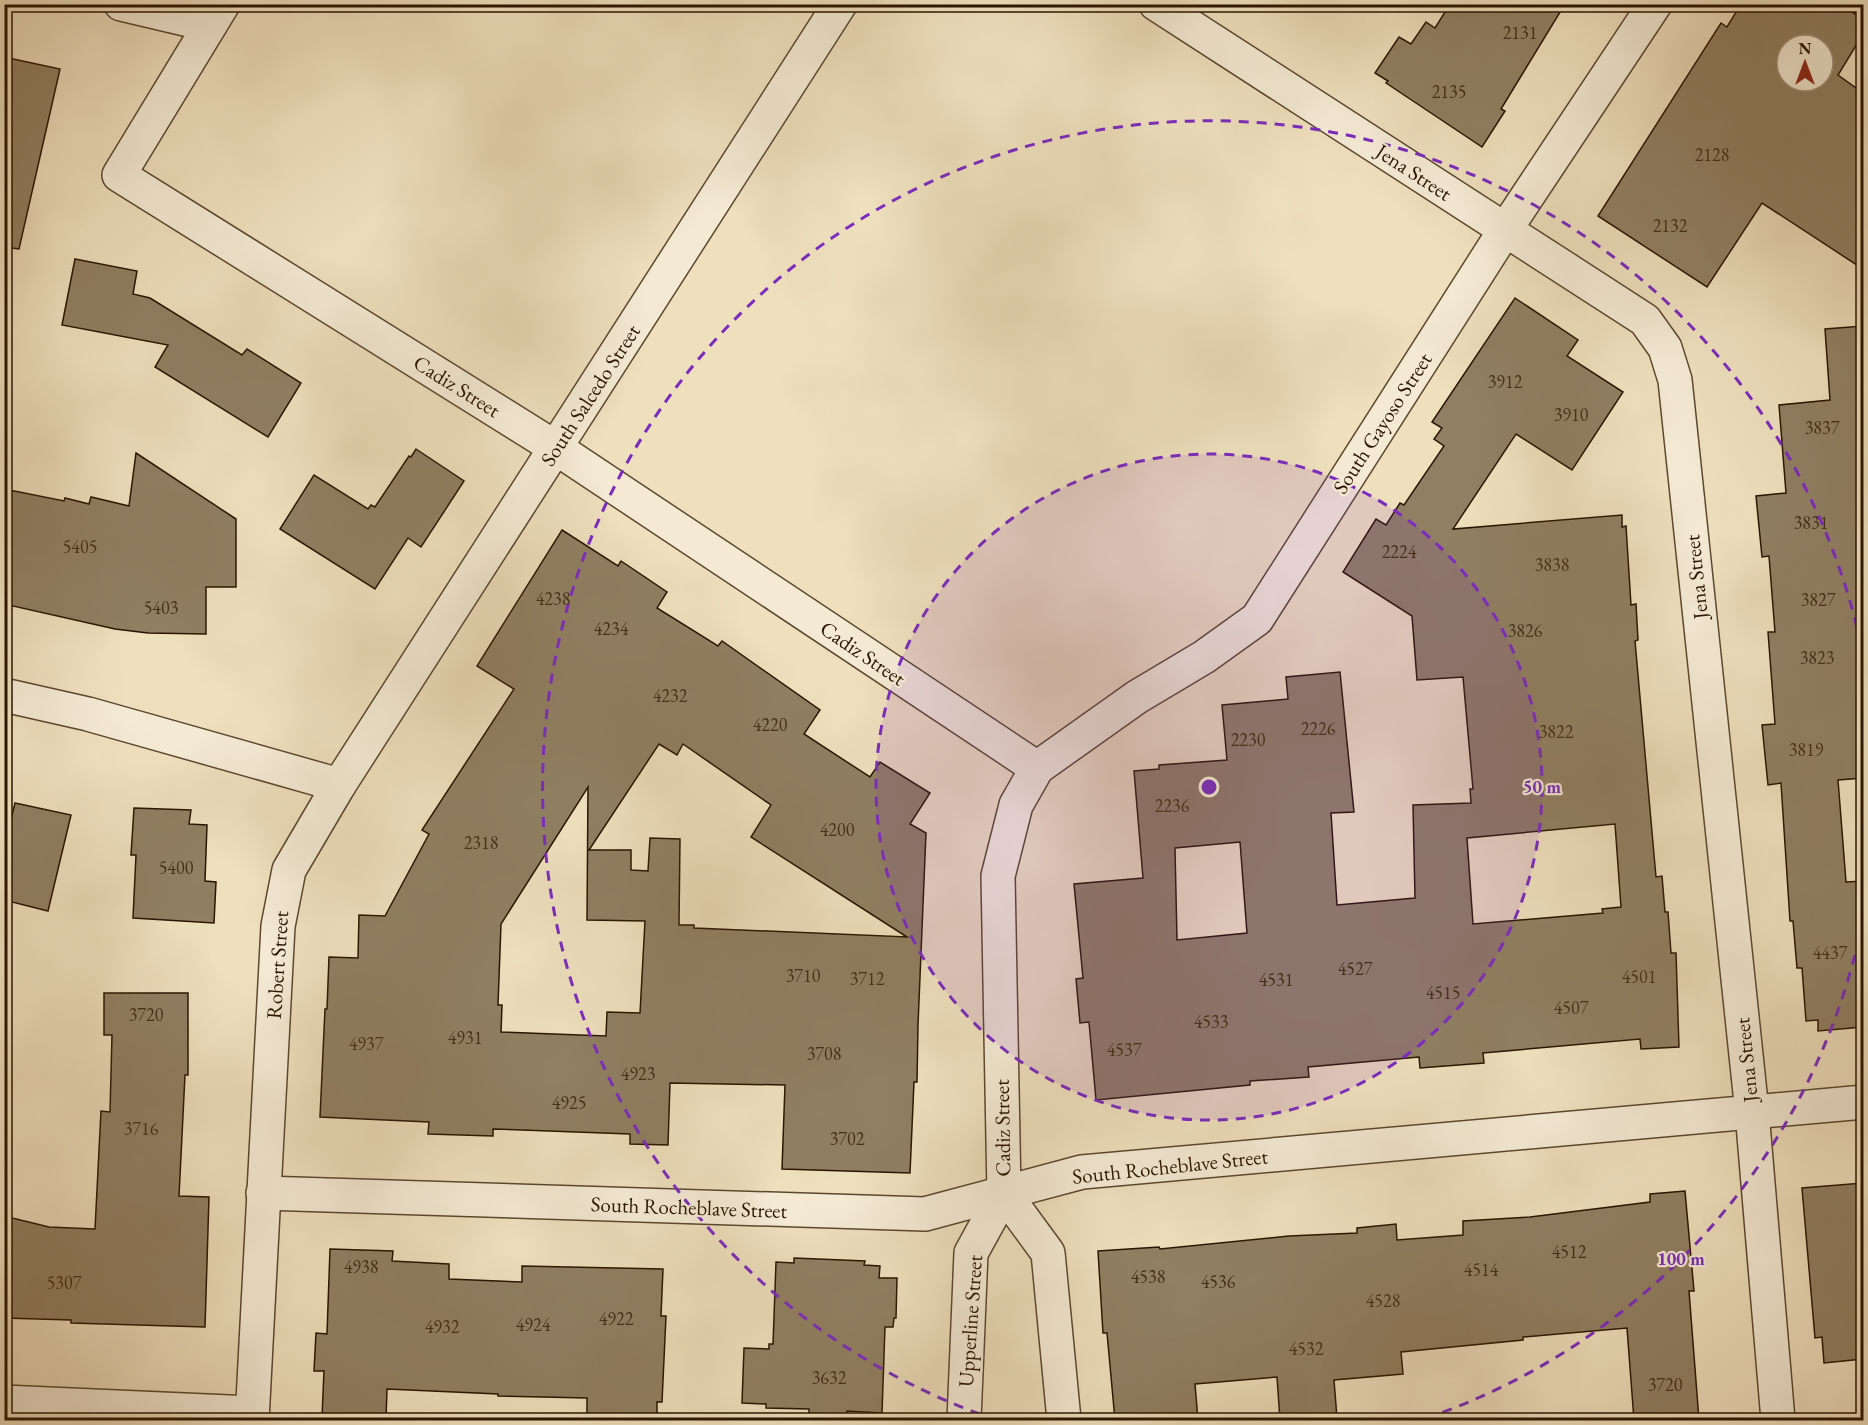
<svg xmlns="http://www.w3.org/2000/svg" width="1868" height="1425" font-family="'EB Garamond',serif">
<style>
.building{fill:#907f62;stroke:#2a1600;stroke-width:1.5;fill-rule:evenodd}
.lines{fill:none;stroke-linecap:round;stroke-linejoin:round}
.street-casing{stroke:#5b482f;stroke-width:36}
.street{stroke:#f4ead4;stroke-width:33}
.ring{fill:none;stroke:#7b2cbf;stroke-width:3;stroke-dasharray:10 8}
.labels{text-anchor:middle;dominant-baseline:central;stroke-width:4.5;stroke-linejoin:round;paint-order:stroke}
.number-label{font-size:18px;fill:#443018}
.street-label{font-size:21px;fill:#2a1600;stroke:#f4ead4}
.centre{fill:#7b2cbf;stroke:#f4ead4;stroke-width:3}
.ring-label{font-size:18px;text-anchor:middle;font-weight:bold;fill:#7b2cbf;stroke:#f4ead4;stroke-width:4.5;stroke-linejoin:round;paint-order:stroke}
</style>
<rect width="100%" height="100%" fill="#eedfbd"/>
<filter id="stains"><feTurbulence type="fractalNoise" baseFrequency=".00333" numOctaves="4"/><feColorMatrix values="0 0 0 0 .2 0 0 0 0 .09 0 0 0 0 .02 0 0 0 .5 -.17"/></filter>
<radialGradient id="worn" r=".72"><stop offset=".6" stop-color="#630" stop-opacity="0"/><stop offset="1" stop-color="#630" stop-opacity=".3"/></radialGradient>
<g class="building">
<polygon points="1450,4 1565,4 1501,109 1505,111 1482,147 1386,83 1388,81 1375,73 1399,37 1411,44 1426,22 1435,28"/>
<path d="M 1741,4 L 1840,4 L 1863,19 L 1863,34 L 1838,75 L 1863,93 L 1863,269 L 1762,203 L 1707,287 L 1598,216 L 1721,23 L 1727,27 ZM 1787,45 L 1823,45 L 1823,81 L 1787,81 Z"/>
<polygon points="4,57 60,69 19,249 4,247"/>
<polygon points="75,259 137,271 133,294 150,298 242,355 247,349 301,383 268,437 155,367 168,345 62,325"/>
<path d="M 1515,298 L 1578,340 L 1567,356 L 1623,392 L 1572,470 L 1516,434 L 1453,529 L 1622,515 L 1622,527 L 1626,526 L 1631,605 L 1636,604 L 1638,640 L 1635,641 L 1656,877 L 1662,876 L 1665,912 L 1668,912 L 1671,953 L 1676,953 L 1679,1047 L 1641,1049 L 1640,1039 L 1483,1053 L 1484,1063 L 1420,1068 L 1419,1057 L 1308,1067 L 1309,1077 L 1250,1081 L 1250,1085 L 1096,1100 L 1089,1022 L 1080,1023 L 1076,979 L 1083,978 L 1074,884 L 1143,878 L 1134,771 L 1159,769 L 1159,765 L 1227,760 L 1222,705 L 1288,699 L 1286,677 L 1340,672 L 1354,812 L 1331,813 L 1337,905 L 1415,898 L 1413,805 L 1471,803 L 1470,789 L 1473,789 L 1463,677 L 1417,680 L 1412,616 L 1343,572 L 1376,519 L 1386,525 L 1400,503 L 1404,505 L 1444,446 L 1434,439 L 1442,428 L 1432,422 ZM 1615,824 L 1621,907 L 1602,909 L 1603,913 L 1473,924 L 1467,838 ZM 1240,842 L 1247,933 L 1177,940 L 1175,848 Z"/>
<polygon points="1863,326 1863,778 1838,780 1846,882 1863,881 1863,1027 1818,1031 1818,1020 1806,1021 1802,968 1797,968 1793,921 1790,921 1781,783 1768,785 1762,725 1775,724 1768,632 1775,632 1769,556 1762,557 1756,496 1786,493 1779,405 1830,400 1825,329"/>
<polygon points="416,449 464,481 421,547 408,538 375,589 280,529 314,475 368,509 371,505 375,507 409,456 411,457"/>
<polygon points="136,453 236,519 236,587 206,587 206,634 148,633 115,629 4,604 4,489 64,501 65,498 89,504 91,497 129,506"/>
<path d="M 562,530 L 618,566 L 621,561 L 667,592 L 657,608 L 718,646 L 722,641 L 820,710 L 804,734 L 870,777 L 880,762 L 930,793 L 910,824 L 926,833 L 918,1025 L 917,1082 L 914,1082 L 910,1173 L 782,1169 L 785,1085 L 670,1083 L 668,1145 L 630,1144 L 630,1134 L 493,1129 L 493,1136 L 428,1134 L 429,1122 L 320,1117 L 325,1009 L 327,1009 L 329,957 L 358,958 L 359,915 L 385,916 L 429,834 L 422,830 L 514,689 L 477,666 ZM 659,744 L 677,755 L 683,744 L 771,805 L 751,837 L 907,937 L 694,928 L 694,925 L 679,925 L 680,839 L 650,838 L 648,871 L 631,870 L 631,850 L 589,850 ZM 588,787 L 587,920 L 645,921 L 640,1013 L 607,1012 L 606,1036 L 501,1032 L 502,1005 L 498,1005 L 501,924 Z"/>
<polygon points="15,803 71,815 48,911 4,900 4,848"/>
<polygon points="134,808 191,810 189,824 207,825 205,881 216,882 214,923 133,918 136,855 131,855"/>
<polygon points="104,993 188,993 188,1075 185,1075 179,1196 209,1197 205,1327 71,1323 71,1320 4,1318 4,1216 49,1227 95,1229 101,1111 110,1112 112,1035 104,1035"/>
<polygon points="1863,1183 1863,1359 1824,1363 1822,1337 1815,1338 1802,1188"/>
<polygon points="1685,1191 1694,1291 1689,1291 1699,1420 1634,1420 1627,1328 1523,1337 1523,1340 1401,1352 1403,1374 1334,1380 1337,1418 1280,1420 1277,1377 1195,1384 1198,1420 1115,1420 1107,1333 1103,1333 1098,1251 1159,1247 1160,1249 1289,1236 1357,1233 1357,1228 1396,1224 1397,1240 1463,1235 1463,1221 1530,1217 1650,1202 1650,1194"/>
<polygon points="330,1249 393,1251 392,1261 449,1264 449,1279 522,1282 522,1266 663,1269 661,1316 666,1316 662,1402 657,1402 657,1420 587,1420 587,1398 498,1396 498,1394 387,1389 386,1419 322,1417 324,1371 314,1371 316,1333 327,1334"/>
<polygon points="794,1258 865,1261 864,1265 880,1266 879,1278 897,1278 896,1318 894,1318 893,1327 885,1327 882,1413 847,1411 847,1415 809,1414 809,1409 766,1408 766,1404 742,1403 744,1348 769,1349 769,1344 773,1344 776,1262 794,1263"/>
</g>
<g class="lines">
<defs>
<g id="street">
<polyline points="121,4 210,25"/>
<polyline points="223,4 119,175 556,448 1037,768"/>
<polyline points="1156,4 1645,320 1665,348 1675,380 1752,1112 1778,1420"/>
<polyline points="4,695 88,714 339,785"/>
<polyline points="263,1193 925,1214 1082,1172 1864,1102"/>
<polyline points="4,1402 252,1413"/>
<polyline points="252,1420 278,926 289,870 339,785 840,4"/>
<polyline points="964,1420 971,1253 1004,1193"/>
<polyline points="1064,1420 1048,1253 1004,1193 998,876 1016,805 1037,768 1137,697 1204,657 1257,619 1505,230 1655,4"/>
</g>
</defs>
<use href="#street" class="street-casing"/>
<use href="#street" class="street"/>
</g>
<circle cx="1209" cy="787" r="333" fill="#7b2cbf" fill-opacity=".12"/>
<g class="ring">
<circle cx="1209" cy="787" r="333"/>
<path d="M1863 920A667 667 0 0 1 1421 1420M997 1420A667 667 0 1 1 1863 654"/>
</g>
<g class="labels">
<g class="number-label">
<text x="1520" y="32">2131</text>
<text x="1449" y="91">2135</text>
<text x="1712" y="154">2128</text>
<text x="1670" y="225">2132</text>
<text x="1505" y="381">3912</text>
<text x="1571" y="414">3910</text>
<text x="1822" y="427">3837</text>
<text x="1811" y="522">3831</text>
<text x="80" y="546">5405</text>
<text x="1399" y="551">2224</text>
<text x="1552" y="564">3838</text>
<text x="553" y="598">4238</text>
<text x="1818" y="599">3827</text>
<text x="161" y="607">5403</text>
<text x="611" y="628">4234</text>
<text x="1525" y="630">3826</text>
<text x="1817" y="657">3823</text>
<text x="670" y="695">4232</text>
<text x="770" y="724">4220</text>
<text x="1318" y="728">2226</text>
<text x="1556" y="731">3822</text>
<text x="1248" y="739">2230</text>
<text x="1806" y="749">3819</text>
<text x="1172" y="805">2236</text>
<text x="837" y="829">4200</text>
<text x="481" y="842">2318</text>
<text x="176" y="867">5400</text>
<text x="1830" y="952">4437</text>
<text x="1355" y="968">4527</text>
<text x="803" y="975">3710</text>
<text x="1639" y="976">4501</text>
<text x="867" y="978">3712</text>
<text x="1276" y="979">4531</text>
<text x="1443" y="992">4515</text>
<text x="1571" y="1007">4507</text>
<text x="146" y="1014">3720</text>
<text x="1211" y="1021">4533</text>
<text x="465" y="1037">4931</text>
<text x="366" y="1043">4937</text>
<text x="1124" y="1049">4537</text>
<text x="824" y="1053">3708</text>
<text x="638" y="1073">4923</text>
<text x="569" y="1102">4925</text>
<text x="141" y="1128">3716</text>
<text x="847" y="1138">3702</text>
<text x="1569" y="1251">4512</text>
<text x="361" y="1266">4938</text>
<text x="1481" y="1269">4514</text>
<text x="1148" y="1276">4538</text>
<text x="1218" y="1281">4536</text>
<text x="64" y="1282">5307</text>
<text x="1383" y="1300">4528</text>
<text x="616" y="1318">4922</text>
<text x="533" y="1324">4924</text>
<text x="442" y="1326">4932</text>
<text x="1306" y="1348">4532</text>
<text x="829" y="1377">3632</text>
<text x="1665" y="1384">3720</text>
</g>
<g class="street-label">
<text transform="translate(1414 172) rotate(33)">Jena Street</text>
<text transform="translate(457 386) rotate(32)">Cadiz Street</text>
<text transform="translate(590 395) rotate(-57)">South Salcedo Street</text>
<text transform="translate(1382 423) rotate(-57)">South Gayoso Street</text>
<text transform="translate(1696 577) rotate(-96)">Jena Street</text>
<text transform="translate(863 653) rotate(34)">Cadiz Street</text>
<text transform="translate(277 965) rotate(-86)">Robert Street</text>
<text transform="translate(1746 1060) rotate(-96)">Jena Street</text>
<text transform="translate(1002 1128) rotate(-91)">Cadiz Street</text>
<text transform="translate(1170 1166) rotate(-6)">South Rocheblave Street</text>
<text transform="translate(689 1207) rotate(2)">South Rocheblave Street</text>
<text transform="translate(970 1321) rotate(-86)">Upperline Street</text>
</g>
</g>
<circle cx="1209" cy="787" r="9" class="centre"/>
<g class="ring-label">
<text x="1542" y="793">50 m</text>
<text x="1681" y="1265">100 m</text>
</g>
<rect width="1868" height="1425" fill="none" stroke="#eedfbd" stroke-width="24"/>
<rect x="6" y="6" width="1856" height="1413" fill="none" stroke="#2a1600" stroke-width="3"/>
<rect x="12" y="12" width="1844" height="1401" fill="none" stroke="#2a1600" stroke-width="1.5"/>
<g transform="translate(1805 63)"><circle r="28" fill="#f4ead4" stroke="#a3957f" stroke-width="1.5"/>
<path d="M0-4.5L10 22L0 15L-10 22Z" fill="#8f2418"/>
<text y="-9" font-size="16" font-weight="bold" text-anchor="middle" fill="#2a1600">N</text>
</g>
<rect width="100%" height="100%" filter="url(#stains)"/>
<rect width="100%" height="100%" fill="url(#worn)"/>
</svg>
